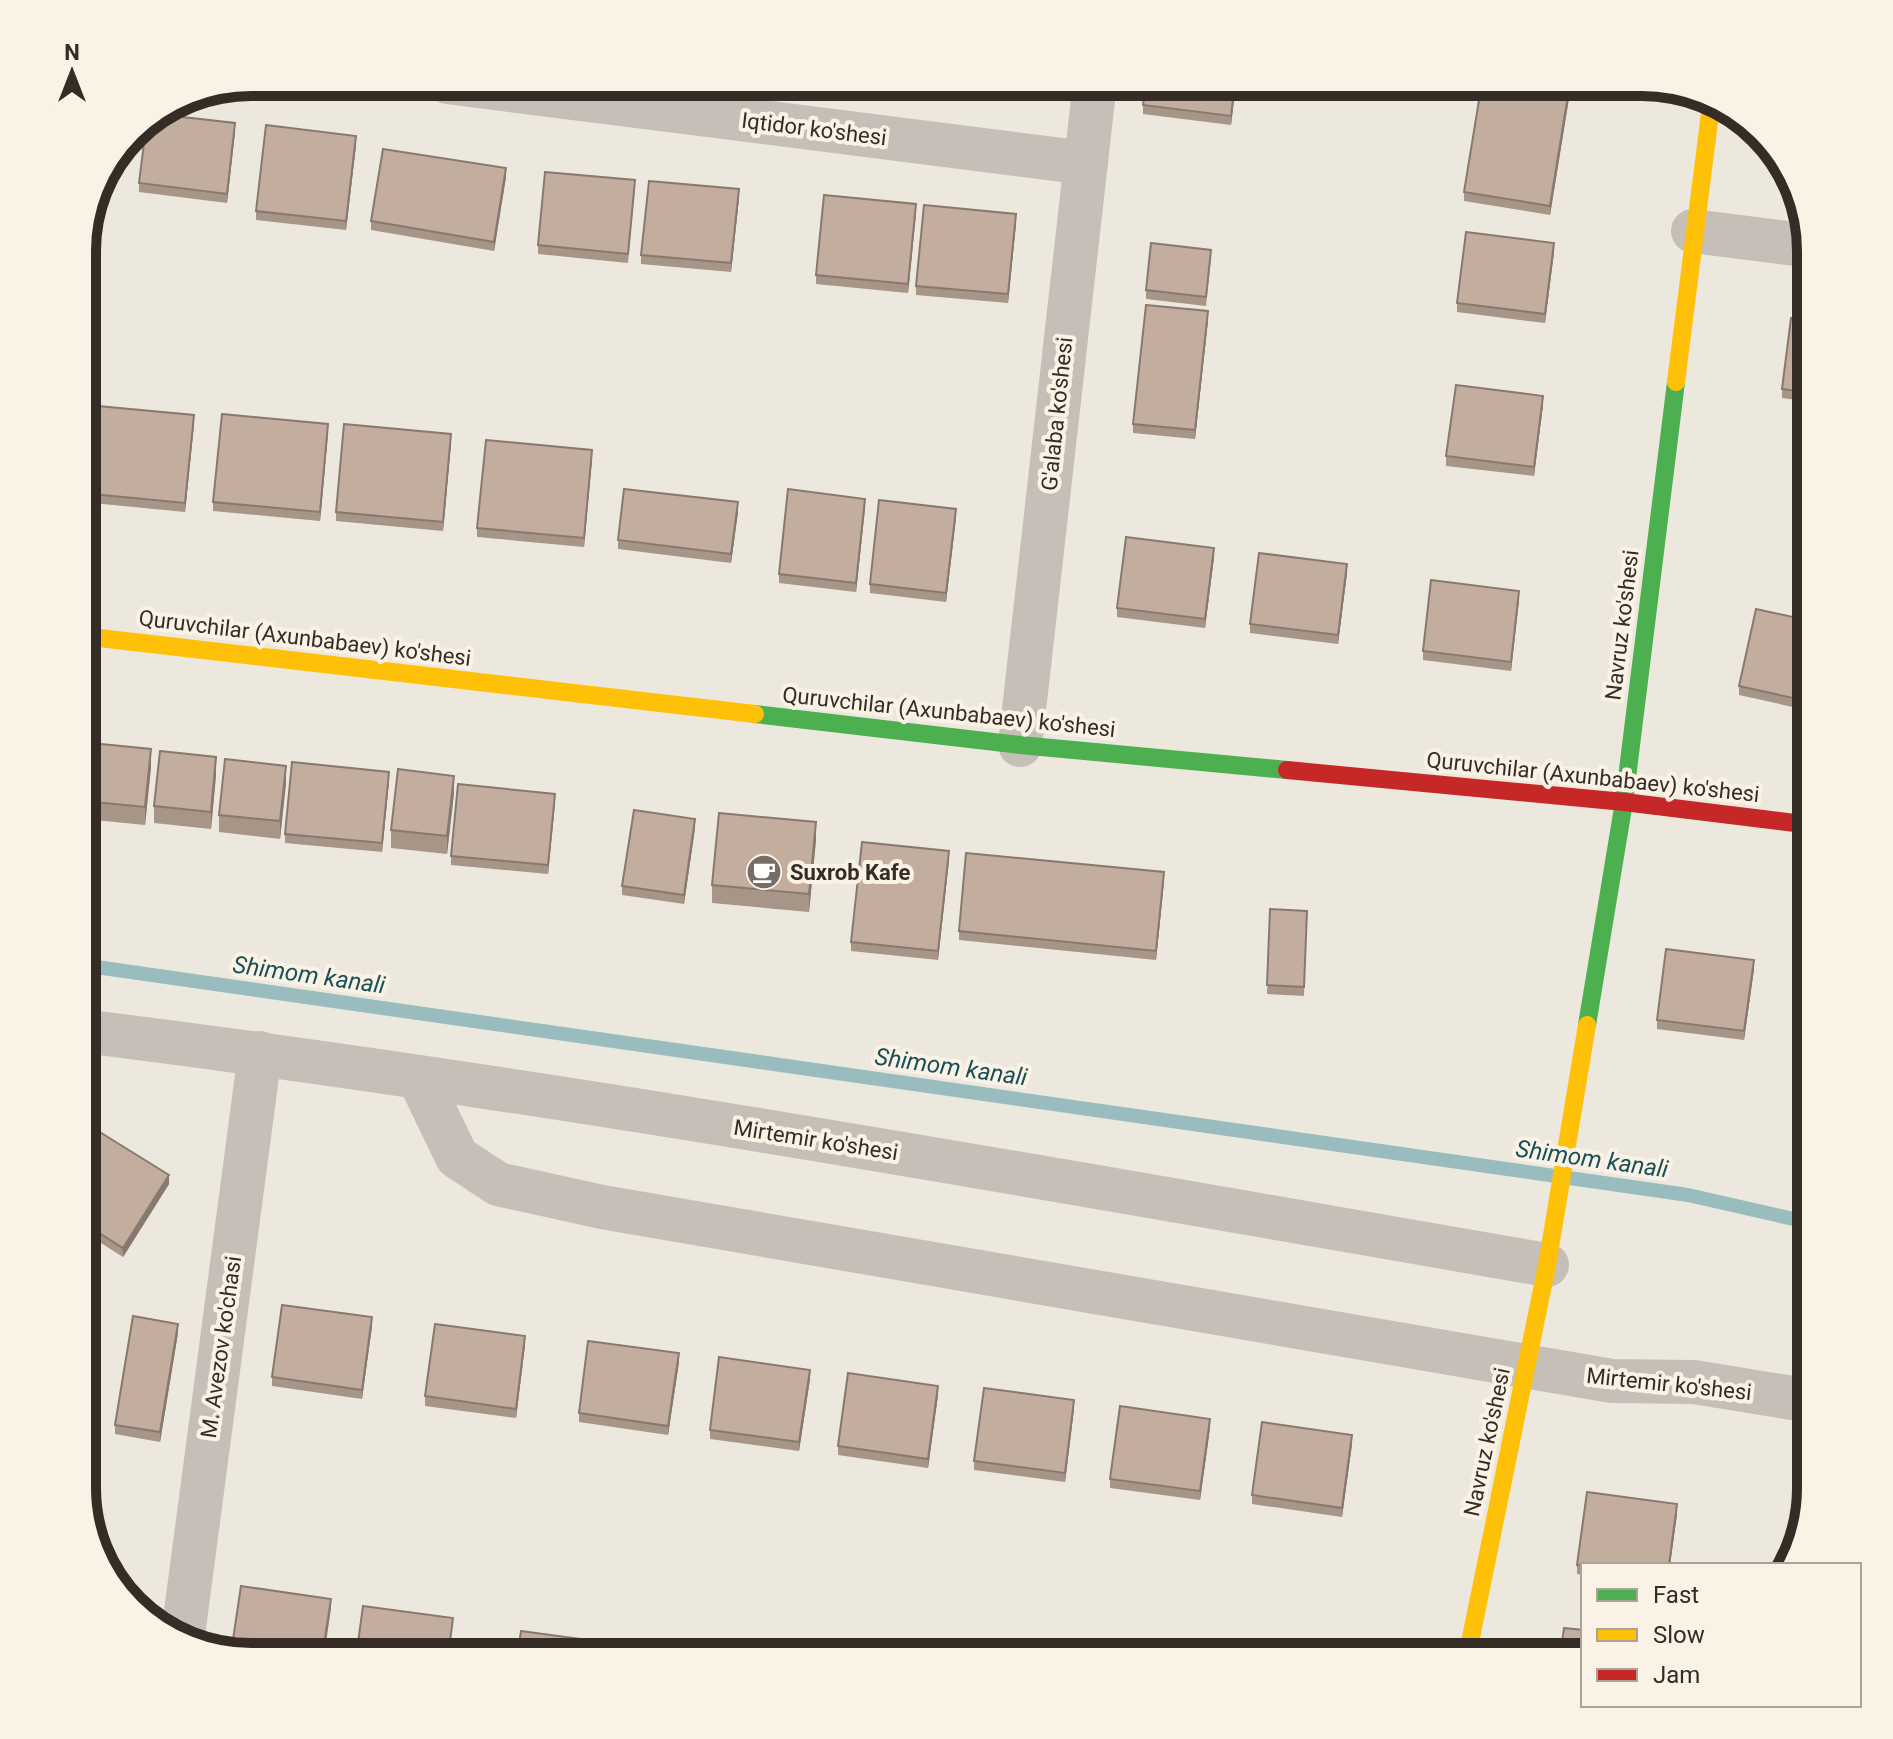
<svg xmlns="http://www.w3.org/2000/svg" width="1893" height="1739" font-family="Roboto,sans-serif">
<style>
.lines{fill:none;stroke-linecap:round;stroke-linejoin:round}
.stream{stroke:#99bdbf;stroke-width:14}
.street{stroke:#c6bfb7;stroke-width:44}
.fast{stroke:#4caf50;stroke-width:18}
.slow{stroke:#ffc107;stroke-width:18}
.jam{stroke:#c62828;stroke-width:18}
.wall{fill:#a79588}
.shaded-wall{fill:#88796f}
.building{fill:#c2ad9e;stroke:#88796f;stroke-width:2}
.labels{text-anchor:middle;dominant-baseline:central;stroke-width:8;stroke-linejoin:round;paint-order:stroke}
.street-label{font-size:22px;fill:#362c26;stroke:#faf2e4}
.poi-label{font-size:22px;font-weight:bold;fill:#362c26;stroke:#faf2e4;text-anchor:start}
.water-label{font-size:24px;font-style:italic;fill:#18505a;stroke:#faf2e4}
.rim{fill:none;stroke:#362c26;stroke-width:10}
</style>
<rect width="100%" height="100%" fill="#ede8de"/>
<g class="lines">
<polyline class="stream" points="82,965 1688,1195 1811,1223"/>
<g class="street">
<polyline points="447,82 1086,163"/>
<polyline points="1693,231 1811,246"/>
<polyline points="1020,745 1095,82"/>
<path d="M 82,1031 C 573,1092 1060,1181 1547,1265"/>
<polyline points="419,1078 457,1157 498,1184 602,1207 1612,1381 1694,1382 1811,1401"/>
<polyline points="182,1642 260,1053"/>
</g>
<g class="fast">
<polyline points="755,714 1020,745 1287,770"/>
<polyline points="1587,1025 1624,802 1676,382"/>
</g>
<g class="slow">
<polyline points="1676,382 1712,98"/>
<polyline points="82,636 755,714"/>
<polyline points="1467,1657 1547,1265 1587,1025"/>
</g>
<polyline class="jam" points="1287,770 1624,802 1811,825"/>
</g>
<g class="wall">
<polygon points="1236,82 1231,125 1143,114 1143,105"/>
<polygon points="1570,92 1550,215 1464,201 1464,192"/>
<polygon points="235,132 227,203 139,192 139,183"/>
<polygon points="356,145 346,230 256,220 256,211"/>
<polygon points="104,170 102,194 95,194 100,176"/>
<polygon points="506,177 494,251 371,230 371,221"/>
<polygon points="635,189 628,263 538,254 538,245"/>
<polygon points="739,198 731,272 641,264 641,255"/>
<polygon points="916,213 908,293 816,284 816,275"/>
<polygon points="1016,223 1008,303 916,295 916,286"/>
<polygon points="1554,252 1545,323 1457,312 1457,303"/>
<polygon points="1211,259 1206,306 1146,299 1146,290"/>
<polygon points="1208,320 1195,439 1133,433 1133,424"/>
<polygon points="1811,320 1811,402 1782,398 1782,389"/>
<polygon points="1543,405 1534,476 1446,466 1446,456"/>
<polygon points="194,424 185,512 82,502 82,457"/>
<polygon points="328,433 320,521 213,511 213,502"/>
<polygon points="451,443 443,531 336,521 336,512"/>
<polygon points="592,459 584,547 477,537 477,528"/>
<polygon points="865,508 856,592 779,583 779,574"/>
<polygon points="738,512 731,563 618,549 618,540"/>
<polygon points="956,518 946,602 870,593 870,584"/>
<polygon points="1214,557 1205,628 1117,617 1117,608"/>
<polygon points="1347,573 1338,644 1250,633 1250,624"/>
<polygon points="1519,600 1511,671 1423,660 1423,651"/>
<polygon points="1811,621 1811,711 1739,695 1739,686"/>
<polygon points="151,767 145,825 84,819 84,801"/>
<polygon points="216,775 211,829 154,823 154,806"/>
<polygon points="389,781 382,852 285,843 285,834"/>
<polygon points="286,783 280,839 219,832 219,815"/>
<polygon points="454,793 447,854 391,848 391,830"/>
<polygon points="555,803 548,874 451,865 451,856"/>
<polygon points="695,828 684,904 622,895 622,886"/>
<polygon points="816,840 809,912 712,903 712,885"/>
<polygon points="949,860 938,960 851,951 851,942"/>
<polygon points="1164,881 1156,960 959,940 959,931"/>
<polygon points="1270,909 1307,911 1304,996 1267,994"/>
<polygon points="1754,969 1744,1040 1657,1029 1657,1020"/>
<polygon points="82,1121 169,1184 123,1257 82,1231"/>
<polygon points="372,1326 362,1399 272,1386 272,1377"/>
<polygon points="178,1333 160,1442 115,1434 115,1425"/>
<polygon points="525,1345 516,1418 425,1406 425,1396"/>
<polygon points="679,1362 668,1435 579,1422 579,1413"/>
<polygon points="810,1379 799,1451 710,1439 710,1430"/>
<polygon points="938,1395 928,1468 838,1455 838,1446"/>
<polygon points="1074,1409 1065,1482 974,1470 974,1461"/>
<polygon points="1210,1428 1200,1500 1110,1488 1110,1479"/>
<polygon points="1352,1444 1342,1517 1252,1504 1252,1495"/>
<polygon points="1677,1514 1670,1565 1583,1565 1583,1575 1577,1574 1577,1565"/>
</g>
<g class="shaded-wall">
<polygon points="1235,82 1236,82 1231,125 1231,116"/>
<polygon points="1570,83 1570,92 1550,215 1550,206"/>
<polygon points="235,123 235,132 227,203 227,194"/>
<polygon points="356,136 356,145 346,230 346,221"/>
<polygon points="506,168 506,177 494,251 494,242"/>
<polygon points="739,189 739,198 731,272 731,263"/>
<polygon points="916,204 916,213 908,293 908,284"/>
<polygon points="1016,214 1016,223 1008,303 1008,294"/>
<polygon points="1554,243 1554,252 1545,323 1545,314"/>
<polygon points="1208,311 1208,320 1195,439 1195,430"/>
<polygon points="1543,396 1543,405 1534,476 1534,467"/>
<polygon points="194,415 194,424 185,512 185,503"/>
<polygon points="328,424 328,433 320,521 320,512"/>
<polygon points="451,434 451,443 443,531 443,522"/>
<polygon points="592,450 592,459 584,547 584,538"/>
<polygon points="865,499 865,508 856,592 856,583"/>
<polygon points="738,502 738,512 731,563 731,554"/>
<polygon points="956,509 956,518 946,602 946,593"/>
<polygon points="1214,548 1214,557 1205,628 1205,619"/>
<polygon points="1347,564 1347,573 1338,644 1338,635"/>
<polygon points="1519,591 1519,600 1511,671 1511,662"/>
<polygon points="151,749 151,767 145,825 145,807"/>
<polygon points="216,757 216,775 211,829 211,812"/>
<polygon points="286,766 286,783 280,839 280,821"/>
<polygon points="389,772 389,781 382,852 382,843"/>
<polygon points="454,776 454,793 447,854 447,836"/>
<polygon points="555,794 555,803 548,874 548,865"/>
<polygon points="695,819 695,828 684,904 684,895"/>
<polygon points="816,822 816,840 809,912 809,894"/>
<polygon points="949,851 949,860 938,960 938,951"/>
<polygon points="1164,872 1164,881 1156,960 1156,951"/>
<polygon points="1754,960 1754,969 1744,1040 1744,1031"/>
<polygon points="169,1175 169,1184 123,1257 123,1248"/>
<polygon points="372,1317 372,1326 362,1399 362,1390"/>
<polygon points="178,1324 178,1333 160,1442 160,1432"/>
<polygon points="525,1336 525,1345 516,1418 516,1409"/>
<polygon points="679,1353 679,1362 668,1435 668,1426"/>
<polygon points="810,1370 810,1379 799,1451 799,1442"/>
<polygon points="938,1386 938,1395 928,1468 928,1459"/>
<polygon points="1074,1400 1074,1409 1065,1482 1065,1473"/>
<polygon points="1210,1419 1210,1428 1200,1500 1200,1491"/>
<polygon points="1352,1435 1352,1444 1342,1517 1342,1508"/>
<polygon points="1677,1504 1677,1514 1670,1565 1669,1565"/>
<polygon points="331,1599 331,1608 324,1657 322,1657"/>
</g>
<g class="building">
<polygon points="1146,82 1235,82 1231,116 1143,105"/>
<polygon points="1482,82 1570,83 1550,206 1464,192"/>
<polygon points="156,114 235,123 227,194 139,183 147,119"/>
<polygon points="266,125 356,136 346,221 256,211"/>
<polygon points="383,149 506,168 494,242 371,221"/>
<polygon points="103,171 102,185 97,185 100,176"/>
<polygon points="545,172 635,180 628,254 538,245"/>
<polygon points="649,181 739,189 731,263 641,255"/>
<polygon points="824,195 916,204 908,284 816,275"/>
<polygon points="924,205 1016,214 1008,294 916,286"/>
<polygon points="1466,232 1554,243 1545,314 1457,303"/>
<polygon points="1151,243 1211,250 1206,297 1146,290"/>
<polygon points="1146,305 1208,311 1195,430 1133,424"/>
<polygon points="1791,318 1811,320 1811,393 1782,389"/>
<polygon points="1456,385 1543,396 1534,467 1446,456"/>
<polygon points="87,405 194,415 185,503 82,493 82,457"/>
<polygon points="222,414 328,424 320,512 213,502"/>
<polygon points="344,424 451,434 443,522 336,512"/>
<polygon points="486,440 592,450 584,538 477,528"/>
<polygon points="624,489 738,502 731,554 618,540"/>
<polygon points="788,489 865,499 856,583 779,574"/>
<polygon points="879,500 956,509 946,593 870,584"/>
<polygon points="1126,537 1214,548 1205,619 1117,608"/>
<polygon points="1259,553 1347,564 1338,635 1250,624"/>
<polygon points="1431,580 1519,591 1511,662 1423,651"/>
<polygon points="1756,609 1811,621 1811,702 1739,686"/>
<polygon points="91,743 151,749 145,807 84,801"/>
<polygon points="160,751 216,757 211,812 154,806"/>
<polygon points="225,759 286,766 280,821 219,815"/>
<polygon points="292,762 389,772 382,843 285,834"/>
<polygon points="398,769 454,776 447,836 391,830"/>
<polygon points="458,784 555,794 548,865 451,856"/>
<polygon points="634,810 695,819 684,895 622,886"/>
<polygon points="719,813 816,822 809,894 712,885"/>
<polygon points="862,842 949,851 938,951 851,942"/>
<polygon points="966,853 1164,872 1156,951 959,931"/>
<polygon points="1270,909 1307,911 1304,987 1267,985"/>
<polygon points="1666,949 1754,960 1744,1031 1657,1020"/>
<polygon points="82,1121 169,1175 123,1248 82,1222"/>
<polygon points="282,1305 372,1317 362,1390 272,1377"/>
<polygon points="133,1316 178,1324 160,1432 115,1425"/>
<polygon points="435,1324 525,1336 516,1409 425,1396"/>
<polygon points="588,1341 679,1353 668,1426 579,1413"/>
<polygon points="719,1357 810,1370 799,1442 710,1430"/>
<polygon points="848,1373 938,1386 928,1459 838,1446"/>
<polygon points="984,1388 1074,1400 1065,1473 974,1461"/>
<polygon points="1120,1406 1210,1419 1200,1491 1110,1479"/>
<polygon points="1262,1422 1352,1435 1342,1508 1252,1495"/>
<polygon points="1587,1492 1677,1504 1669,1565 1577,1565"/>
<polygon points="241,1586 331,1599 322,1657 251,1657 231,1653"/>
<polygon points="363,1606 453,1618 448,1657 356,1657"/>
<polygon points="1564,1628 1583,1630 1583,1657 1560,1657"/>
<polygon points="521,1631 611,1643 609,1657 517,1657"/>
</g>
<defs>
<symbol id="cafe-disc" viewBox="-11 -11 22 22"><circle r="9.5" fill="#766e66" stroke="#faf2e4"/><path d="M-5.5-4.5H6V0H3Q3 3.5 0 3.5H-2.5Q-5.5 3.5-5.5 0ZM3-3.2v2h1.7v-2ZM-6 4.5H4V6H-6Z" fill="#fff"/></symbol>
</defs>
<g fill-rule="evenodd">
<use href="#cafe-disc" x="744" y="852" width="40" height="40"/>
</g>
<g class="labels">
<g class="street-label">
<text transform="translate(814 129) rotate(7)">Iqtidor ko'shesi</text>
<text transform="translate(1057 414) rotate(-84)">G'alaba ko'shesi</text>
<text transform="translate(1622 625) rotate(-83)">Navruz ko'shesi</text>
<text transform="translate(305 638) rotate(7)">Quruvchilar (Axunbabaev) ko'shesi</text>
<text transform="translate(949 712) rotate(6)">Quruvchilar (Axunbabaev) ko'shesi</text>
<text transform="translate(1593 777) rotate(6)">Quruvchilar (Axunbabaev) ko'shesi</text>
<text transform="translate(816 1140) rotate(9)">Mirtemir ko'shesi</text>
<text transform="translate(221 1347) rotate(-82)">M. Avezov ko'chasi</text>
<text transform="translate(1669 1384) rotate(6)">Mirtemir ko'shesi</text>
<text transform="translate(1487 1442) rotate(-78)">Navruz ko'shesi</text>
</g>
<g class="poi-label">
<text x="790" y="872">Suxrob Kafe</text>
</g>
<g class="water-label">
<text transform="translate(309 975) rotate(8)">Shimom kanali</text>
<text transform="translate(951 1067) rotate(8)">Shimom kanali</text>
<text transform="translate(1592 1159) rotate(8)">Shimom kanali</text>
</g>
</g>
<path d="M0 0H1893V1739H0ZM251 96H1642A155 155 0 0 1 1797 251V1488A155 155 0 0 1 1642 1643H251A155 155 0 0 1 96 1488V251A155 155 0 0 1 251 96Z" fill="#faf2e4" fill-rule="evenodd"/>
<path class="rim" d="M251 96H1642A155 155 0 0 1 1797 251V1488A155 155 0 0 1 1642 1643H251A155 155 0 0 1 96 1488V251A155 155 0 0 1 251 96Z"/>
<rect x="1581" y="1563" width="280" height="144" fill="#faf2e4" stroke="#aca398" stroke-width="2"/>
<rect x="1597" y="1589" width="40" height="12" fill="#4caf50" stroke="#aca398" stroke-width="2"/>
<text x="1653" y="1603" font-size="24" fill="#362c26">Fast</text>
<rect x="1597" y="1629" width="40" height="12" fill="#ffc107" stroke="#aca398" stroke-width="2"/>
<text x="1653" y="1643" font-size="24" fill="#362c26">Slow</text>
<rect x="1597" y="1669" width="40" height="12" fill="#c62828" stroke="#aca398" stroke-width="2"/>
<text x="1653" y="1683" font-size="24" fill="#362c26">Jam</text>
<g transform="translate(72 72)" stroke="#faf2e4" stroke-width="6" paint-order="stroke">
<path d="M0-6L14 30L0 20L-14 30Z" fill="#362c26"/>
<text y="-12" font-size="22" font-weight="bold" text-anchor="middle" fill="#362c26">N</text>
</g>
</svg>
